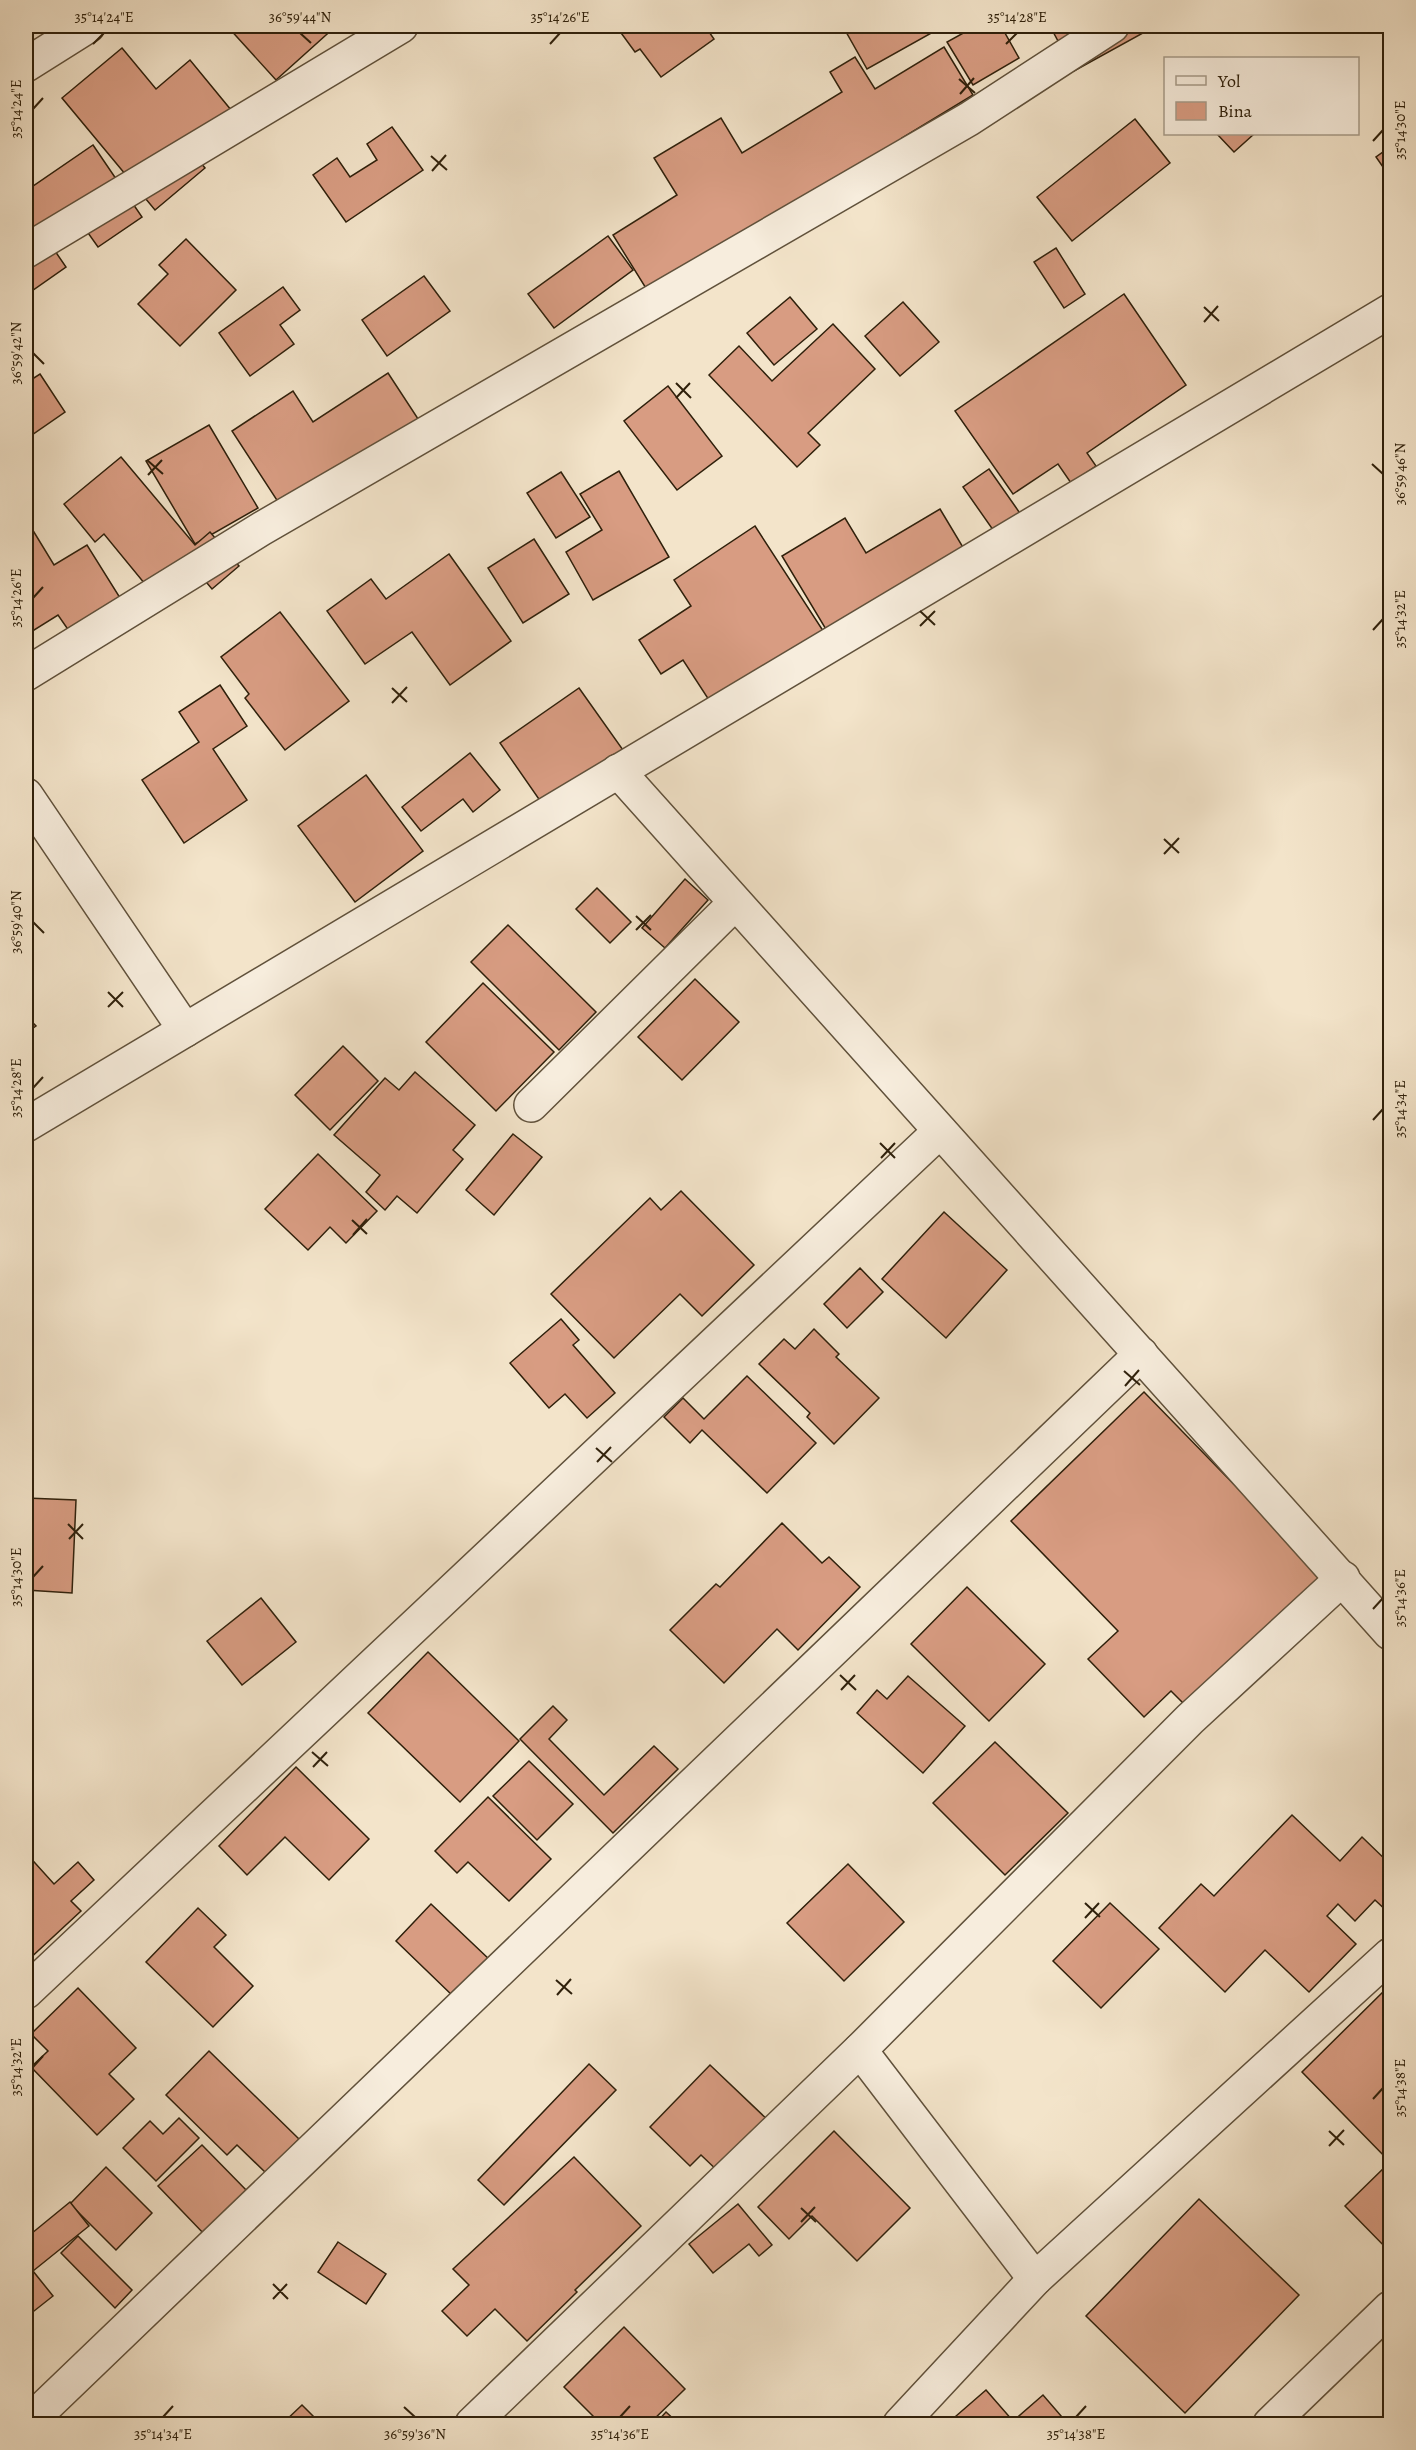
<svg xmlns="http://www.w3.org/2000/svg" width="1416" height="2450" font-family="Alegreya,serif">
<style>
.building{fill:#d89c82;stroke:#2f200b;stroke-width:1.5}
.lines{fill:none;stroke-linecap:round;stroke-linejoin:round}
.street-casing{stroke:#60513b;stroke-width:36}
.street{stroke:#f7eddd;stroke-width:33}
.ticks{fill:none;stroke:#2f200b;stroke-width:2}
.neatline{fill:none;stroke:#2f200b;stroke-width:2}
.ticks-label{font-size:15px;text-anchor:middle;fill:#2f200b}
</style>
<rect width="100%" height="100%" fill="#f3e4ca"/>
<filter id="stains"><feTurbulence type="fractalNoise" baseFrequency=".00333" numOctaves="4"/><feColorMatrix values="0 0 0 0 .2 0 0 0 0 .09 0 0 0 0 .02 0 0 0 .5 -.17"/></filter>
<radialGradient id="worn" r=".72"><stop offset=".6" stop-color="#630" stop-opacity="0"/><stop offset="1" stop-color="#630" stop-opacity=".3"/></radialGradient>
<g class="building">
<polygon points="227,26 336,26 276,80"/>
<polygon points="616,26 705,26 714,39 661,77 640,49 635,52"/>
<polygon points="853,26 932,26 935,31 867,69 845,30"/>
<polygon points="976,26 1001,26 1019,58 973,85 947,42"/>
<polygon points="1050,26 1139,26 1143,33 1074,71"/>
<polygon points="944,47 973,95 902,138 905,143 652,298 613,235 677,195 654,158 721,118 742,153 842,92 830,72 855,57 875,89"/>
<polygon points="122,48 156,89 190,60 236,116 192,152 205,168 155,210 62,98"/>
<polygon points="1135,119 1170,163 1072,241 1037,197"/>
<polygon points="392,127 423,170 346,222 313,175 337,158 350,177 377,160 367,144"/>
<polygon points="1217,134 1254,134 1234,152"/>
<polygon points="93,145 142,217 98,247 86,230 55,251 66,267 26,295 26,191"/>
<polygon points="1390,147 1390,177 1376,157"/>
<polygon points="608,236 633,270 554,328 528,294"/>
<polygon points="186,239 236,290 180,346 138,304 168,274 159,265"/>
<polygon points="1056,248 1085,294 1064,308 1034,262"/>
<polygon points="424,276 450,311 387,356 362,320"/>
<polygon points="283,287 300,310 280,325 294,344 250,376 219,333"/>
<polygon points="1124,294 1186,385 1087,453 1096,466 1071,483 1058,464 1013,494 955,411"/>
<polygon points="790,297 817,329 774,365 747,333"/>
<polygon points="903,302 939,342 900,376 865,336"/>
<polygon points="833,324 875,369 808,433 820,445 797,467 709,375 739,346 772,381"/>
<polygon points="388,373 424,428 284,511 232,431 293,391 313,422"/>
<polygon points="40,374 65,412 26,439 26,383"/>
<polygon points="668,386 722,456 677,490 624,421"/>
<polygon points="209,425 258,508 195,544 146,461"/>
<polygon points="121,457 195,545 210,532 239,566 212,589 191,564 154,595 104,534 95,542 64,504"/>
<polygon points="989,469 1024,519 998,537 963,487"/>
<polygon points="619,471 669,557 593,600 566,552 602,530 580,494"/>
<polygon points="561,472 590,517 556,538 527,493"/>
<polygon points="940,509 967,554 830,636 782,556 845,518 866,553"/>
<polygon points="26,519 54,565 87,545 127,609 76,641 58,615 31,632 26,624"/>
<polygon points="755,526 831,643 720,717 683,660 661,674 639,640 691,606 674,580"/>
<polygon points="534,539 569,594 523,623 488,568"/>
<polygon points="449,554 511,641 450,685 412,632 365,664 327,611 371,579 386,599"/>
<polygon points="280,612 349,701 285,750 245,698 249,694 221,657"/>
<polygon points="220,685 247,726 213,749 247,800 184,843 142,780 199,742 179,712"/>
<polygon points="579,688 623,750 543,805 500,743"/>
<polygon points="470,753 500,790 473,812 463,799 421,831 402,807"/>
<polygon points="366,775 423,851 355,902 298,826"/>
<polygon points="685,879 708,900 665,948 642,928"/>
<polygon points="597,888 631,922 610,943 576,909"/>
<polygon points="508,925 596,1012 559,1050 471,962"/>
<polygon points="695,979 739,1022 682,1080 638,1037"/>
<polygon points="483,983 554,1052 496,1111 426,1042"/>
<polygon points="26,1016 36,1026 26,1033"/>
<polygon points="343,1046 378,1081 330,1130 295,1095"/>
<polygon points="415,1072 475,1125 453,1150 463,1159 417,1213 397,1196 385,1210 366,1192 380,1175 334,1135 385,1078 399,1090"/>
<polygon points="513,1134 542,1157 494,1215 466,1190"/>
<polygon points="318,1154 377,1211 346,1243 330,1227 308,1250 265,1209"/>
<polygon points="681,1191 754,1265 702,1316 680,1294 614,1358 551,1294 650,1198 661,1210"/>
<polygon points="944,1212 1007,1270 946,1338 882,1279"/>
<polygon points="860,1268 883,1292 847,1328 824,1304"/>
<polygon points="561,1319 579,1340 573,1345 615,1393 587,1418 565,1394 549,1408 510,1363"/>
<polygon points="814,1329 839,1354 836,1357 879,1398 834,1444 807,1417 810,1413 759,1364 784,1339 795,1349"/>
<polygon points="747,1376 816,1443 767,1493 702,1430 690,1443 664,1417 683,1398 704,1419"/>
<polygon points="1144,1392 1328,1581 1193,1713 1171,1691 1144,1717 1088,1659 1118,1631 1011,1521"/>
<polygon points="26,1498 76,1500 72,1593 26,1590"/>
<polygon points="782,1523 822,1563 829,1557 860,1587 798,1650 777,1629 724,1683 670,1630 716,1584 720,1587"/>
<polygon points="967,1587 1045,1664 989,1721 911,1644"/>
<polygon points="261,1598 296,1642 242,1685 207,1641"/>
<polygon points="428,1652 519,1741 460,1802 368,1713"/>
<polygon points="908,1676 965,1726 923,1773 857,1713 877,1690 887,1699"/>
<polygon points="553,1706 567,1720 549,1739 604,1795 654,1746 678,1769 613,1833 520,1739"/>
<polygon points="995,1742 1068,1813 1005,1875 933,1803"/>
<polygon points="529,1761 573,1804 537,1840 493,1796"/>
<polygon points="296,1767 369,1839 329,1880 285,1837 247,1875 219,1846"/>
<polygon points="488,1797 551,1859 509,1901 468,1862 457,1873 435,1851"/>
<polygon points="1292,1815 1340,1861 1362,1837 1390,1864 1390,1914 1375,1900 1355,1921 1338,1904 1327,1916 1356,1944 1309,1992 1265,1950 1225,1992 1159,1928 1201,1884 1214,1896"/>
<polygon points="26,1853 54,1884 78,1862 94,1880 71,1901 81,1911 26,1962"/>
<polygon points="848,1864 904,1922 844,1981 787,1923"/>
<polygon points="1110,1903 1159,1949 1101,2008 1053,1961"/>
<polygon points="431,1904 491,1961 455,1998 396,1941"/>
<polygon points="198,1908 226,1935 214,1947 253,1986 213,2027 146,1962"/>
<polygon points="1390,1985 1390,2252 1345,2206 1390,2162 1302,2072"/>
<polygon points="78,1988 136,2048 109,2074 134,2099 97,2135 31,2067 48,2051 31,2034"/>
<polygon points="209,2051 299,2139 266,2173 237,2145 227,2155 166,2095"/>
<polygon points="589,2064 616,2090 504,2205 478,2180"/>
<polygon points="710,2065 772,2124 722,2175 701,2155 690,2166 650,2127"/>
<polygon points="179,2118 199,2138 156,2181 123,2148 150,2121 163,2134"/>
<polygon points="834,2131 910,2208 857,2261 812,2216 789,2239 758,2207"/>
<polygon points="202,2145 249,2193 205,2235 158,2186"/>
<polygon points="574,2157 641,2226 575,2290 577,2292 527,2341 495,2309 467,2336 442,2311 469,2285 453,2269"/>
<polygon points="106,2167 152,2213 116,2250 70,2204"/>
<polygon points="1199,2199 1299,2295 1185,2413 1086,2316"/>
<polygon points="70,2202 89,2226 33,2271 53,2296 29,2315 26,2310 26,2238"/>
<polygon points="738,2204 772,2245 759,2256 749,2244 713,2273 689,2244"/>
<polygon points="78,2236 132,2290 115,2308 61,2253"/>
<polygon points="338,2242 386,2274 366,2304 318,2272"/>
<polygon points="624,2327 685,2389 649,2424 601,2424 564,2387"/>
<polygon points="986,2390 1013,2421 1043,2395 1068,2424 950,2424 948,2423"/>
<polygon points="302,2405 321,2424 282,2424"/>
<polygon points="666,2412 679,2424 655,2424"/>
</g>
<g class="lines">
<defs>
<g id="street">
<polyline points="26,65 88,26"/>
<polyline points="26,251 401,26"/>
<polyline points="26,674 261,529 969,119 1112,26"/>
<polyline points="618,771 1390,1633"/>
<polyline points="26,795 185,1030"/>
<polyline points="531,1105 735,903"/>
<polyline points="26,1125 1390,311"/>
<polyline points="26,1992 940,1131"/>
<polyline points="860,2050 1035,2279"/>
<polyline points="27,2424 1141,1354"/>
<polyline points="472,2424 860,2050 1190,1719 1343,1578"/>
<polyline points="900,2424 1035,2279 1390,1955"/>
<polyline points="1270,2424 1390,2308"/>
</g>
</defs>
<use href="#street" class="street-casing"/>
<use href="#street" class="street"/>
</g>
<path class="ticks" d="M 300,33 L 311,43M 93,44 L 104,33M 550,44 L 560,33M 1006,44 L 1017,33M 959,79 L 975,93M 960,94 L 974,78M 33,109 L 43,98M 1373,141 L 1383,130M 431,156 L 447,170M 432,171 L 446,155M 1204,307 L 1219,321M 1204,322 L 1218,306M 33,353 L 44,364M 676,383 L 691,398M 676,398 L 690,383M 147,460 L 163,474M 1372,464 L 1383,474M 148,475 L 162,460M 33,598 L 43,587M 920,611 L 935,625M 920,626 L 935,611M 1373,630 L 1383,619M 392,688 L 407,702M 392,703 L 407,687M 1164,839 L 1179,853M 1164,854 L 1179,838M 636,916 L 651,930M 33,922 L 44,933M 636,930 L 651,915M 108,992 L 123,1007M 108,1007 L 123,992M 33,1088 L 43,1077M 1373,1120 L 1383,1109M 880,1143 L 895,1158M 881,1158 L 895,1143M 352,1220 L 367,1234M 353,1235 L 367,1219M 1124,1371 L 1140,1385M 1125,1386 L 1139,1370M 596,1448 L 612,1462M 597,1462 L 611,1447M 68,1524 L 83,1539M 69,1539 L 83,1524M 33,1577 L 43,1566M 1373,1609 L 1383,1598M 840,1675 L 856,1690M 841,1690 L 855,1675M 312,1752 L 328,1766M 313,1767 L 327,1752M 1085,1903 L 1100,1917M 1085,1918 L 1099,1903M 556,1980 L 572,1994M 557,1995 L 571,1979M 33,2067 L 43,2056M 1373,2099 L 1383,2088M 1329,2131 L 1344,2145M 1329,2146 L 1344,2130M 801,2208 L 816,2222M 801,2222 L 815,2207M 273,2284 L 288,2299M 273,2299 L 287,2284M 404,2407 L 415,2417M 163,2417 L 173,2406M 620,2417 L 630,2406M 1076,2417 L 1086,2406"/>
<rect width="1416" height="2450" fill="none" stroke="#f3e4ca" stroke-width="66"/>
<rect x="1164" y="57" width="195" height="78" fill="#f7eddd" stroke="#a79b89" stroke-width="1.5"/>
<rect x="1176" y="76" width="30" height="9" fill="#f7eddd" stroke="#a79b89" stroke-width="1.5"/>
<text x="1218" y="87" font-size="18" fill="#2f200b">Yol</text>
<rect x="1176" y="102" width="30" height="18" fill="#d89c82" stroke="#a79b89" stroke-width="1.5"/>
<text x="1218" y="117" font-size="18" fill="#2f200b">Bina</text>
<rect x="33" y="33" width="1350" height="2384" class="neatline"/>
<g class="ticks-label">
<text x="104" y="22">35°14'24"E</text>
<text x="300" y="22">36°59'44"N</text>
<text x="560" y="22">35°14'26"E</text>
<text x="1017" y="22">35°14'28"E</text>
<text transform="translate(16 109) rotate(-90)" y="5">35°14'24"E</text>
<text transform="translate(1400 130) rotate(-90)" y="5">35°14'30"E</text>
<text transform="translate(16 353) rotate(-90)" y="5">36°59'42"N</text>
<text transform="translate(1400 474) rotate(-90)" y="5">36°59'46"N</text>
<text transform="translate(16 598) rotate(-90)" y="5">35°14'26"E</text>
<text transform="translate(1400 619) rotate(-90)" y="5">35°14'32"E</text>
<text transform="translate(16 922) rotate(-90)" y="5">36°59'40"N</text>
<text transform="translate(16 1088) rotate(-90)" y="5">35°14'28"E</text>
<text transform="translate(1400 1109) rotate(-90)" y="5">35°14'34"E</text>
<text transform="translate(16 1577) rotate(-90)" y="5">35°14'30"E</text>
<text transform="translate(1400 1598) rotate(-90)" y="5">35°14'36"E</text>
<text transform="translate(16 2067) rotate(-90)" y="5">35°14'32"E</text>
<text transform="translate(1400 2088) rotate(-90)" y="5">35°14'38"E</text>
<text x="163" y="2439">35°14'34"E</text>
<text x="415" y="2439">36°59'36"N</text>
<text x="620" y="2439">35°14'36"E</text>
<text x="1076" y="2439">35°14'38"E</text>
</g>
<rect width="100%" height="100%" filter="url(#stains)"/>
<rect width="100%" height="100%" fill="url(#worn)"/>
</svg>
